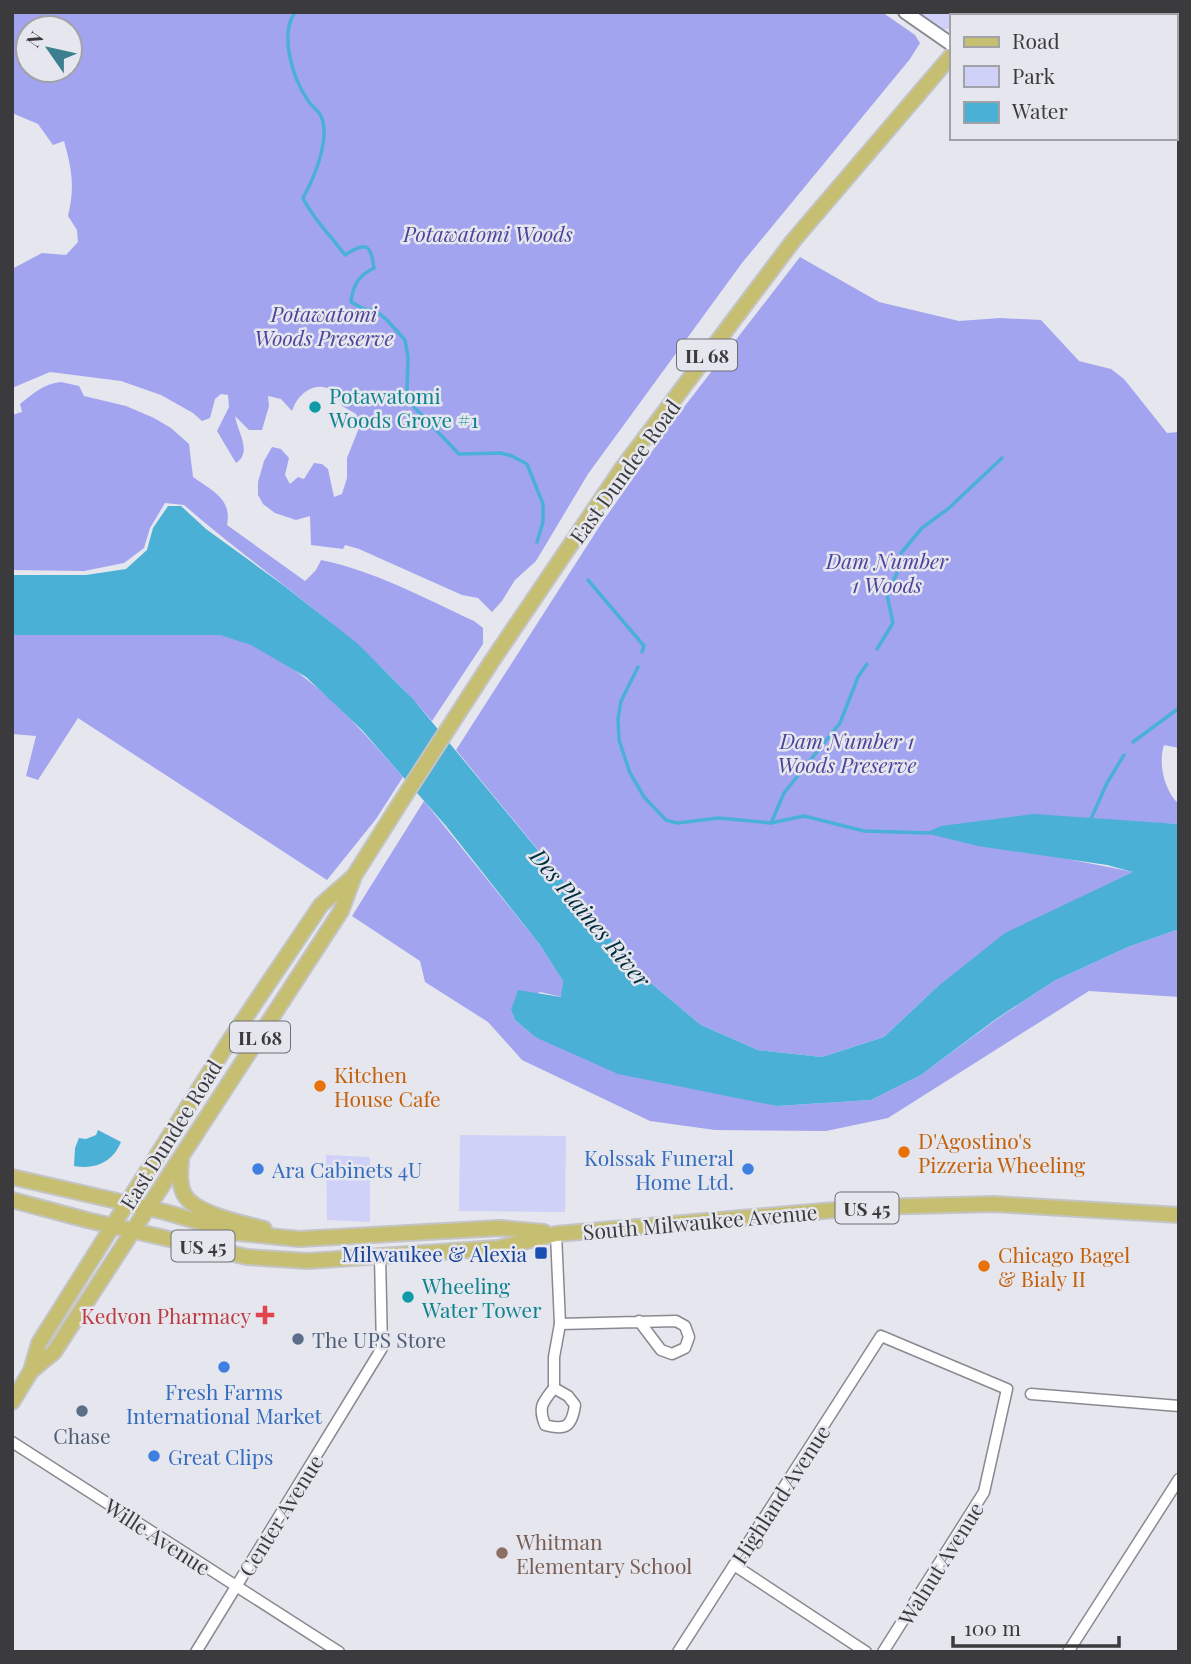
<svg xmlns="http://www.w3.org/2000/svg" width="1191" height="1664" font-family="'Playfair Display',serif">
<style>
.green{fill:#cfd1f8}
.forest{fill:#a3a4f0;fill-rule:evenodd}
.water{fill:#4bb0d6}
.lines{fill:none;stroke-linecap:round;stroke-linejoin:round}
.stream{stroke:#4bb0d6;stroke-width:3.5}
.minor-casing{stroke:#898a91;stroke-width:13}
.tertiary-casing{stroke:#898a91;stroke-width:16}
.primary-casing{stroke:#c4c4c5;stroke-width:18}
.minor{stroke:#fff;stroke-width:10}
.tertiary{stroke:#fff;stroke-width:12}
.primary{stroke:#c6be70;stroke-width:14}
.culture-dot{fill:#0f9aa8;stroke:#e5e6ee;stroke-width:2.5}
.food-dot{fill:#e8710a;stroke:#e5e6ee;stroke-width:2.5}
.shop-dot{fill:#3f7fe0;stroke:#e5e6ee;stroke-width:2.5}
.transit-dot{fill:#1a4fb4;stroke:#e5e6ee;stroke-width:2.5}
.health-dot{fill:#e0444e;stroke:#e5e6ee;stroke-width:2.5}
.service-dot{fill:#5c6f8a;stroke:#e5e6ee;stroke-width:2.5}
.education-dot{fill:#8d6e63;stroke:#e5e6ee;stroke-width:2.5}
.labels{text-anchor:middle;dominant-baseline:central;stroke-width:5;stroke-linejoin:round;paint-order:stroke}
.shield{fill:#e5e6ee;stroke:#6e6e73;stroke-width:2}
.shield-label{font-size:19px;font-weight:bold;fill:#3b3b3e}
.park-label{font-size:21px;font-style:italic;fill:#4b449c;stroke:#e5e6ee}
.culture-label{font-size:21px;fill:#0d838f;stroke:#e5e6ee;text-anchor:start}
.street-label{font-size:21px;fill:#3b3b3e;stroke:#e5e6ee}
.food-label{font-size:21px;fill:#c56008;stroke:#e5e6ee;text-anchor:start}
.shop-label{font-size:21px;fill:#366cbe;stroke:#e5e6ee;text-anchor:start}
.transit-label{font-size:21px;fill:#164399;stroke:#e5e6ee;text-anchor:end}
.health-label{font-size:21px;fill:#be3a42;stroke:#e5e6ee;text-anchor:end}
.service-label{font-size:21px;fill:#4e5e75;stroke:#e5e6ee;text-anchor:start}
.education-label{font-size:21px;fill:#785e54;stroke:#e5e6ee;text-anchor:start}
.water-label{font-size:23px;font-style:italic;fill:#002e3e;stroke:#e5e6ee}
</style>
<rect width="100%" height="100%" fill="#e5e6ee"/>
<g class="green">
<polygon points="915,12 973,12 970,16 951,16 951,29 941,29"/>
<polygon points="460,1135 566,1136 565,1212 459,1211"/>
<polygon points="326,1155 370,1157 370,1222 327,1220"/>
</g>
<g class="forest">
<path d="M 12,12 L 882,12 L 915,35 L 920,43 L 910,59 L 742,263 L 588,474 L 536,561 L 515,580 L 502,601 L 492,612 L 478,598 L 462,595 L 359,549 L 345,545 L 343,549 L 311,545 L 310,516 L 296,520 L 275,513 L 263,504 L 258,495 L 258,482 L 264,461 L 272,447 L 281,449 L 289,458 L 285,475 L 290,484 L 298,477 L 304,479 L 314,463 L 322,464 L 328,469 L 334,497 L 342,494 L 347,478 L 347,458 L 361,423 L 356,414 L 342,406 C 331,376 301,384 292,411 L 281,399 L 268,396 L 269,406 L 262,430 L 249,430 L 235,416 C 237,431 253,452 236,463 L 217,431 L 229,407 L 228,395 L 221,394 L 215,399 L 210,418 L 202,421 L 193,413 L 161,395 L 121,381 L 50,372 L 12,388 L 12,269 L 42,253 L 66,255 L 78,242 L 77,230 L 68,216 C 75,187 72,170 64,141 L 53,145 L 38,124 L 12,113 ZM 70,28 L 70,70 L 28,70 L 28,28 Z"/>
<path d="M 800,257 L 879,302 L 959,321 L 1000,318 L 1041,320 L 1079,361 L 1111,369 L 1124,379 L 1167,433 L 1179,432 L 1179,748 L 1164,745 C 1158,763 1164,791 1179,804 L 1179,824 L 1120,821 L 1057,857 L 1134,872 L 1092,892 L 937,987 L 884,1037 L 822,1057 L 758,1050 L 701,1025 L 640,974 L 456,750 L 601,524 L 674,420 Z"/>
<path d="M 61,382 L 79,386 L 84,396 L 126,406 L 154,418 L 171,428 L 189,444 L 193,477 C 213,491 232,499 227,525 L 305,581 L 316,570 L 321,560 C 375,571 424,598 474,621 L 483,628 L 483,644 L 432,721 C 360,635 267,577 184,505 L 165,503 L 150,528 L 144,548 L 124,563 L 84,571 L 12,570 L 12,415 L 22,412 L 20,404 C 34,393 43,384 61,382 Z"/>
<path d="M 12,635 L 221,635 C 231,638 242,640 252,645 C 313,673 359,727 403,777 L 376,819 L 327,880 L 78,718 L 38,780 L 26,776 L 36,736 L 12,734 Z"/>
<polygon points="424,801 540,945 563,981 562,997 540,992 511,1010 515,1020 535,1037 777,1106 871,1100 921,1075 997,1019 1054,981 1128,947 1179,929 1179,997 1089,991 888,1118 826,1131 715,1130 650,1121 522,1060 488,1022 425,982 420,961 352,916"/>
</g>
<g class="water">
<polygon points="168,506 181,506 206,529 283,585 357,643 413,699 640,974 701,1025 758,1050 822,1057 884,1037 937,987 1005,933 1133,872 1107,865 978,846 925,833 941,826 1034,814 1179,824 1179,929 1128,947 1054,981 996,1019 921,1075 871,1100 777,1106 618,1074 535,1037 515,1020 511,1010 518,990 561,997 563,981 540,945 446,826 362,730 306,677 251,645 220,635 12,635 12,575 86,575 126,569 147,550 153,528"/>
<path d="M 98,1130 L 121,1142 C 113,1162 95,1170 74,1166 L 75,1148 L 79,1138 L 86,1139 L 96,1135 Z"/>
</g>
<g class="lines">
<g class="stream">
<path d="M 295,12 C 279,35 293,78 307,99 C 310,105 318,110 321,116 C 331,139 314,178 303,198 C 313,219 331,236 345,255 C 366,241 371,244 374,268 C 358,276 353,285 351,302 L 364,309 L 375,310 L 387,320 L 405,340 L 408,357 L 407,390 L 412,405 L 459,454 L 501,453 L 512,456 L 527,464 L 543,504 L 543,522 L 537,542"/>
<polyline points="901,553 922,528 949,508 1002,458"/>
<polyline points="588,580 644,646 642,652"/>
<polyline points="877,649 893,623 887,595 897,573"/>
<polyline points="638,667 621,701 618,719 619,740 630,773 644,797 666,820 677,823 719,818 771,823 804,816 864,831 929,833"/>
<polyline points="1133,742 1179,708"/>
<polyline points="1090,821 1107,783 1124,755"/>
<polyline points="771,823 784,793 840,723 858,677 867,664"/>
</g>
<defs>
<g id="minor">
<polyline points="560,1324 676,1321 685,1326 689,1337 685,1348 672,1354 661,1350 639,1321"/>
<polyline points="554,1388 554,1357 560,1324 556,1234"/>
<path d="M 554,1388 L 568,1396 L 575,1405 C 572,1426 566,1431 545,1425 C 538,1407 542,1403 554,1388 Z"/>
<polyline points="1031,1394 1179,1406"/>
<polyline points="12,1442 339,1652"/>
<polyline points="734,1565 866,1652"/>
<polyline points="196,1652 382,1348 380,1256"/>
<polyline points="678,1652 881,1336 1007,1389 984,1492 883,1652"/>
<polyline points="1068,1652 1179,1479"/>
</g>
<polyline id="tertiary" points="905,12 951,44"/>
<g id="primary">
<polyline points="987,16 990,12"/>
<path d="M 181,1161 C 180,1172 179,1184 184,1194 C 194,1214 243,1223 264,1229"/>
<polyline points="12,1177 165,1212 238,1233 299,1239 500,1228 544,1232"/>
<polyline points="12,1200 87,1220 247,1257 308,1261 498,1248 556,1234 870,1207 994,1204 1179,1215"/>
<polyline points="31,1371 54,1352 341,911 354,876 402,800 492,661 621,470 793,241 951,56"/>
<polyline points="12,1402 31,1371 39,1343 228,1043 321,905 353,877"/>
</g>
</defs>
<use href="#minor" class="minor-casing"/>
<use href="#tertiary" class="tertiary-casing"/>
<use href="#primary" class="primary-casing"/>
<use href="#minor" class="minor"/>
<use href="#tertiary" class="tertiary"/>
<use href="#primary" class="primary"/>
</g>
<g class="culture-dot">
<circle cx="315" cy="407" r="7"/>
<circle cx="408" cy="1297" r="7"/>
</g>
<g class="food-dot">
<circle cx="320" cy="1086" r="7"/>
<circle cx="904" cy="1152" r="7"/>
<circle cx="984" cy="1266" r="7"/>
</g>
<g class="shop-dot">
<circle cx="258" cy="1169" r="7"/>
<circle cx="748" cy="1169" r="7"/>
<circle cx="224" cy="1367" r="7"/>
<circle cx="154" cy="1456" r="7"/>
</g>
<rect class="transit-dot" x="534" y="1246" width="14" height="14" rx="3.5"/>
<path class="health-dot" d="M261.5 1304.5h7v7h7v7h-7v7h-7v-7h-7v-7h7z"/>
<g class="service-dot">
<circle cx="298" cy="1339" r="7"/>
<circle cx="82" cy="1411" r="7"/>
</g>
<circle class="education-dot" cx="502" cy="1553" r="7"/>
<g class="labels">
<g class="shield">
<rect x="677" y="339.5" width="60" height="31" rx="5"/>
<rect x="230" y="1021.5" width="60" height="31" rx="5"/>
<rect x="835.5" y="1192.5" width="63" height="31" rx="5"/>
<rect x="171.5" y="1230.5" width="63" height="31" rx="5"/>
</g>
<g class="shield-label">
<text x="707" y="355">IL 68</text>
<text x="260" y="1037">IL 68</text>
<text x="867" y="1208">US 45</text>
<text x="203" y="1246">US 45</text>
</g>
<g class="park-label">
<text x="488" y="233">Potawatomi Woods</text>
<text x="324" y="313">Potawatomi<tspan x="324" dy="24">Woods Preserve</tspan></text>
<text x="887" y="560">Dam Number<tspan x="887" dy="24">1 Woods</tspan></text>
<text x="847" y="740">Dam Number 1<tspan x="847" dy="24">Woods Preserve</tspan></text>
</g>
<g class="culture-label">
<text x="329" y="395">Potawatomi<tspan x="329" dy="24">Woods Grove #1</tspan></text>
<text x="422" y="1285">Wheeling<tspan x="422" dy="24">Water Tower</tspan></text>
</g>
<g class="street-label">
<text transform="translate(624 471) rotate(-54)">East Dundee Road</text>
<text transform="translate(170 1134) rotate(-58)">East Dundee Road</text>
<text transform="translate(700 1221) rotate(-5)">South Milwaukee Avenue</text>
<text transform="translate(780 1494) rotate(-57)">Highland Avenue</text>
<text transform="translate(280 1515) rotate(-58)">Center Avenue</text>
<text transform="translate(158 1536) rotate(33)">Wille Avenue</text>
<text transform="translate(940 1563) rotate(-58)">Walnut Avenue</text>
</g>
<g class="food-label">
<text x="334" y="1074">Kitchen<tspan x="334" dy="24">House Cafe</tspan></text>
<text x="918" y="1140">D'Agostino's<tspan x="918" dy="24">Pizzeria Wheeling</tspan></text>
<text x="998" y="1254">Chicago Bagel<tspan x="998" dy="24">&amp; Bialy II</tspan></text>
</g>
<g class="shop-label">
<text x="734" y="1157" text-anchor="end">Kolssak Funeral<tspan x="734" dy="24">Home Ltd.</tspan></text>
<text x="272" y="1169">Ara Cabinets 4U</text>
<text x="224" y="1391" text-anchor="middle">Fresh Farms<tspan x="224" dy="24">International Market</tspan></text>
<text x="168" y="1456">Great Clips</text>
</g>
<g class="transit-label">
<text x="527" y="1253">Milwaukee &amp; Alexia</text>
</g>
<g class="health-label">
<text x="251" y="1315">Kedvon Pharmacy</text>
</g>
<g class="service-label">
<text x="312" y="1339">The UPS Store</text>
<text x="82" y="1435" text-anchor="middle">Chase</text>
</g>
<g class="education-label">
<text x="516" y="1541">Whitman<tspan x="516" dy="24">Elementary School</tspan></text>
</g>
<g class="water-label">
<text transform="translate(591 917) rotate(50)">Des Plaines River</text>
</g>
</g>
<rect width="1191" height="1664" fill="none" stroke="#3b3b3e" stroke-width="28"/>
<rect x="950" y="14" width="228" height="126" fill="#e5e6ee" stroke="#a1a2a8" stroke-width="2"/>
<rect x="964" y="37" width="35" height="10" fill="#c6be70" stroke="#a1a2a8" stroke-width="2"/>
<text x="1012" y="49" font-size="21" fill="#3b3b3e">Road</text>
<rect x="964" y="66" width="35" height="21" fill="#cfd1f8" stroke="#a1a2a8" stroke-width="2"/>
<text x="1012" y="84" font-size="21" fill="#3b3b3e">Park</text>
<rect x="964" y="102" width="35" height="21" fill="#4bb0d6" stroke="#a1a2a8" stroke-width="2"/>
<text x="1012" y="119" font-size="21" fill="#3b3b3e">Water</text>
<g transform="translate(49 49) rotate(304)"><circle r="33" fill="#e5e6ee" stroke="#a1a2a8" stroke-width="2"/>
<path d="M0-5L12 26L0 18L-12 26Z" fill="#3c7f90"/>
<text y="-10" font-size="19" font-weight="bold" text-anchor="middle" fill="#3b3b3e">N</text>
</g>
<path d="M953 1636v10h166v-10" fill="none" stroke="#3b3b3e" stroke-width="3.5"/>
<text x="964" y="1636" font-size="21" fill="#3b3b3e" stroke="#e5e6ee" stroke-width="5" paint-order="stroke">100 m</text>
</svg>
